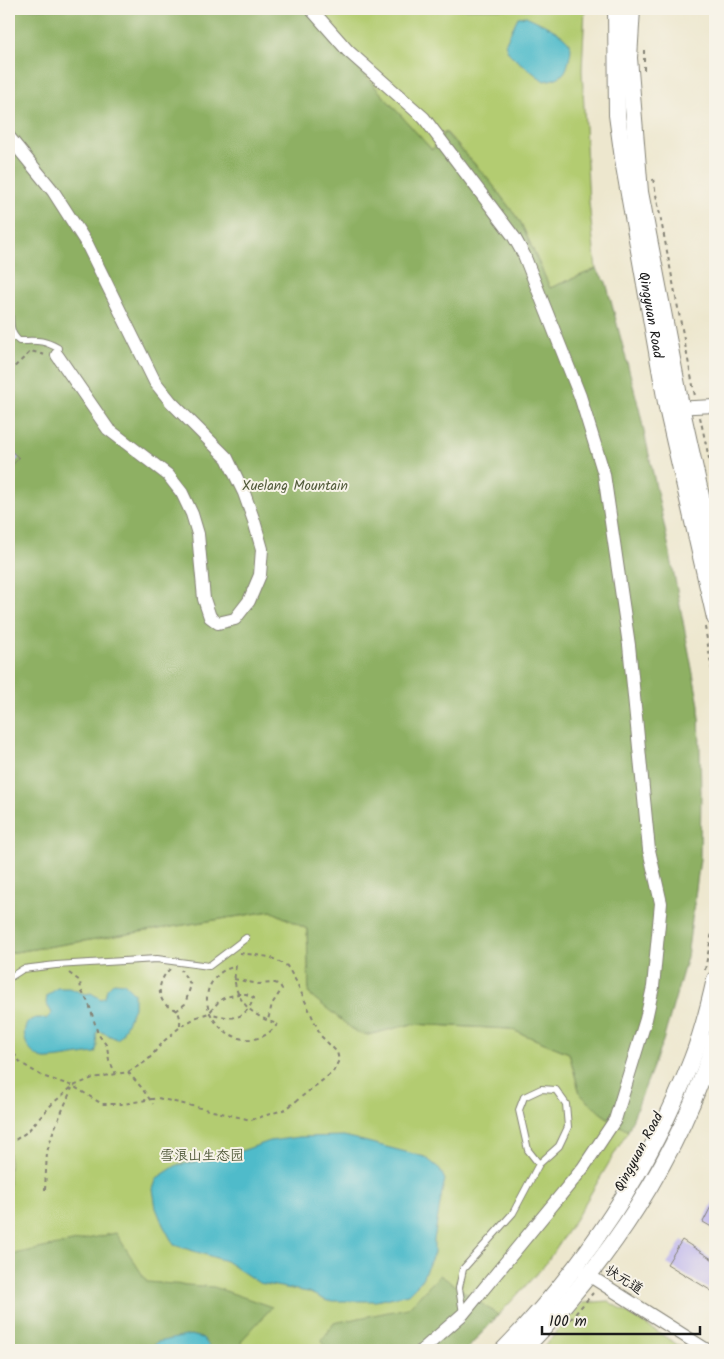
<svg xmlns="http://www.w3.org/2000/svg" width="724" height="1359" font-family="Kalam,'LXGW WenKai TC',sans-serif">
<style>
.green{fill:#b3cc71;stroke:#687446}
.forest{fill:#8eb063;stroke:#556640}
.water{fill:#4fbbca;stroke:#366c73}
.building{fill:#bab1ee}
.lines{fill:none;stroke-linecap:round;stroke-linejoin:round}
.lane-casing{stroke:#848275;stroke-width:8}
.street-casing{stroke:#848275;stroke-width:14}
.secondary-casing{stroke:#848275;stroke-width:18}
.path{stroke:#848275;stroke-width:2;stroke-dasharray:4 4;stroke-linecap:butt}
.lane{stroke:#fff;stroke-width:6}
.street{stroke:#fff;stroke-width:12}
.secondary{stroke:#fff;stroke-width:16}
.labels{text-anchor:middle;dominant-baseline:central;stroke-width:4;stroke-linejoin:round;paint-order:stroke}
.street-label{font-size:14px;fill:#1c1c1c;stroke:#f7f3e8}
.park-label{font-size:14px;fill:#515a3a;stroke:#f7f3e8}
</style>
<rect width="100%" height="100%" fill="#f7f3e8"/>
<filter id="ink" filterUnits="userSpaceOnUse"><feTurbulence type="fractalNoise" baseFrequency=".02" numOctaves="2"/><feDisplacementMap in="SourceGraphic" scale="10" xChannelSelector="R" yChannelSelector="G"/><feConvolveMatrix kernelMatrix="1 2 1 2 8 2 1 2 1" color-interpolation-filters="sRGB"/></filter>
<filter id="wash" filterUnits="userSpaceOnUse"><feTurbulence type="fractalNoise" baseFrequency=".0096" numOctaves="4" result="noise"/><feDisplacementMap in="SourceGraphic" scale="20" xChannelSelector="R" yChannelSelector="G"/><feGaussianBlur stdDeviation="1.12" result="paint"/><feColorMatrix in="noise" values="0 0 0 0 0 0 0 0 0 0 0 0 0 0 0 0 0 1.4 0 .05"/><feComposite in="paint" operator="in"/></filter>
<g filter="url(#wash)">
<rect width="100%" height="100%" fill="#ede7ce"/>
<g class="green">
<polygon points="305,9 585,9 582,70 589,202 596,269 550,288 521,223 489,180 446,132 432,150"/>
<polygon points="271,911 307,929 309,994 368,1035 412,1024 510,1029 569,1053 580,1094 602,1114 628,1131 575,1220 544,1266 466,1350 9,1350 9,953"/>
<polygon points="608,1301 686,1350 541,1350 583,1303"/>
</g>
<g class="forest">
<polygon points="9,9 305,9 432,150 445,132 489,180 521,223 550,288 596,269 606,282 639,408 669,548 699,705 701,793 700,859 687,957 663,1041 628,1131 602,1114 580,1094 569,1053 510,1029 412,1024 368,1035 356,1032 309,994 307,929 271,911 9,953"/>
<polygon points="116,1233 147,1282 214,1287 272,1307 242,1340 239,1350 9,1350 9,1255"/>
<polygon points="440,1275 498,1315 466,1350 326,1350 322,1340 334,1323 408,1308"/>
</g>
<g class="water">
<path d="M 526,16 C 538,22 570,35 571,48 C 571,53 569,60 568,64 C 565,77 556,79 544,81 L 515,59 L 508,52 L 505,44 L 518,17 Z"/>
<path d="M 114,982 L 124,983 L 134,993 L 134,1008 L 121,1036 L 117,1039 L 99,1031 L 96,1033 L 97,1047 L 95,1053 C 84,1054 52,1060 44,1059 C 20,1054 15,1011 46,1019 L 52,1013 L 46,1003 L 47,996 L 57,988 L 69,988 L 85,994 L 91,993 L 101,999 L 105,997 L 107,989 Z"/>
<polygon points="344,1136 425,1157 440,1169 445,1180 442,1192 434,1240 434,1253 421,1281 408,1294 376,1301 327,1301 308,1292 259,1283 226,1261 174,1245 163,1225 156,1208 153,1189 157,1178 177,1165 221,1158 270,1141 299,1137"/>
<polygon points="191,1335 203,1338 212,1350 151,1350 157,1342"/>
</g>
<g id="blocks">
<g class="building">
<polygon points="9,449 19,458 9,469"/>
<polygon points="715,1199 715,1229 703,1222"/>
<polygon points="682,1240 715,1261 715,1293 667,1264"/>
</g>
</g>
</g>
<g filter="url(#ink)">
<use href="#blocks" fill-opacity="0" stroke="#848275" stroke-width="1"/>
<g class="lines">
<defs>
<g id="lane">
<path d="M 9,305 C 12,318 7,331 19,341 C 37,341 41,339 58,348 L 57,355"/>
<polyline points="9,978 23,969 56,965 157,959 209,966 246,938"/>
<polyline points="463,1313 459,1288 463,1269 513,1213 539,1164 559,1146 568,1127 566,1104 556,1090 541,1089 524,1097 519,1110 528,1150 539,1164"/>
</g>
<g id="street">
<polyline points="311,9 348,51 424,118 514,237 524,255 580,396 604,474 629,645 649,850 661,903 653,987 646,1019 615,1120 583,1168 463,1314 422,1350"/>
<polyline points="9,137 53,191 87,244 155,382 171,402 227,458 244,493 254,521 262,549 260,575 249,601 235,619 218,623 210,617 204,599 198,534 192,514 182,493 168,475 108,429 57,355"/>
<polyline points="673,408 715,406"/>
<polyline points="582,1271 707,1350"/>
</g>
<g id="secondary">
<path id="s1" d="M 616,9 L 617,115 L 624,166 L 667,408 L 715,618"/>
<polyline points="632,9 629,58 640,192 681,406 715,559"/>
<path d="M 503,1350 C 584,1268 650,1168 692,1059 C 702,1033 709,1006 715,979"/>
<path d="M 523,1350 C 608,1263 680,1157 715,1039"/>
</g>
</defs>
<use href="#lane" class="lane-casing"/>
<use href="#street" class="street-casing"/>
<use href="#secondary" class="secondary-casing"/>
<g class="path">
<polyline points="644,50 644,70"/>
<polyline points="653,179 695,396"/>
<polyline points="9,372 31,351 45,355"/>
<polyline points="700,417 715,486"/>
<polyline points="705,627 715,689"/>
<path d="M 236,966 C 229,996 251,1017 278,1024 C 275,1027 271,1031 267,1034 C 233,1056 184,1005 219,974 C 223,970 230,968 236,966 Z"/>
<path d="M 170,969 C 160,978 155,994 166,1005 C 169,1007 174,1008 177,1011 C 181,1016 180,1021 180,1027"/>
<polyline points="705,970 715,916"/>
<polyline points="69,973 80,981 81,990 89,1004 98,1034 107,1046 109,1060 116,1074"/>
<polyline points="234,979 258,984 275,983 280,985 282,989 272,1004 268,1020"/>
<polyline points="176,1011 185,1004 191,985 181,970"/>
<polyline points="9,1047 21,1063 42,1076 73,1086 102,1104 123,1104 158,1098 251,1120 286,1109 333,1072 339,1060 337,1052 321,1036 296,981 287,966 270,957 240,953"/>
<polyline points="128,1072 141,1087 153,1104"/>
<path d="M 9,1144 L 27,1132 L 52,1104 L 73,1086 L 93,1078 L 128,1072 L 147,1061 L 164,1041 L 180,1027 L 197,1017 L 209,1013 L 220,1000 L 226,997 L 238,994 L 246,994 L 254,998 C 243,1023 232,1019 209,1013"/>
<polyline points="45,1190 47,1152 53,1132 72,1088"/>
<polyline points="565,1326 593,1293"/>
</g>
<use href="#lane" class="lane"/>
<use href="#street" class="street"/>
<use href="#secondary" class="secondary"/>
</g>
</g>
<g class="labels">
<g class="street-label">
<text stroke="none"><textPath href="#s1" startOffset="309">Qingyuan Road</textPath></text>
<text transform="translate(639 1152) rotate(-62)">Qingyuan Road</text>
<text transform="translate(624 1280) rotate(32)">状元道</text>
</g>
<g class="park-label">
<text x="295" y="486">Xuelang Mountain</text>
<text x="202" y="1156">雪浪山生态园</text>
</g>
</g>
<rect width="724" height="1359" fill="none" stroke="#f7f3e8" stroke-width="30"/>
<path d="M542 1326v8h158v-8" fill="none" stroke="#1c1c1c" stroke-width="2.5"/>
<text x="549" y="1326" font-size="15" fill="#1c1c1c" stroke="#f7f3e8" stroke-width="4" paint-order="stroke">100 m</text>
</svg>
